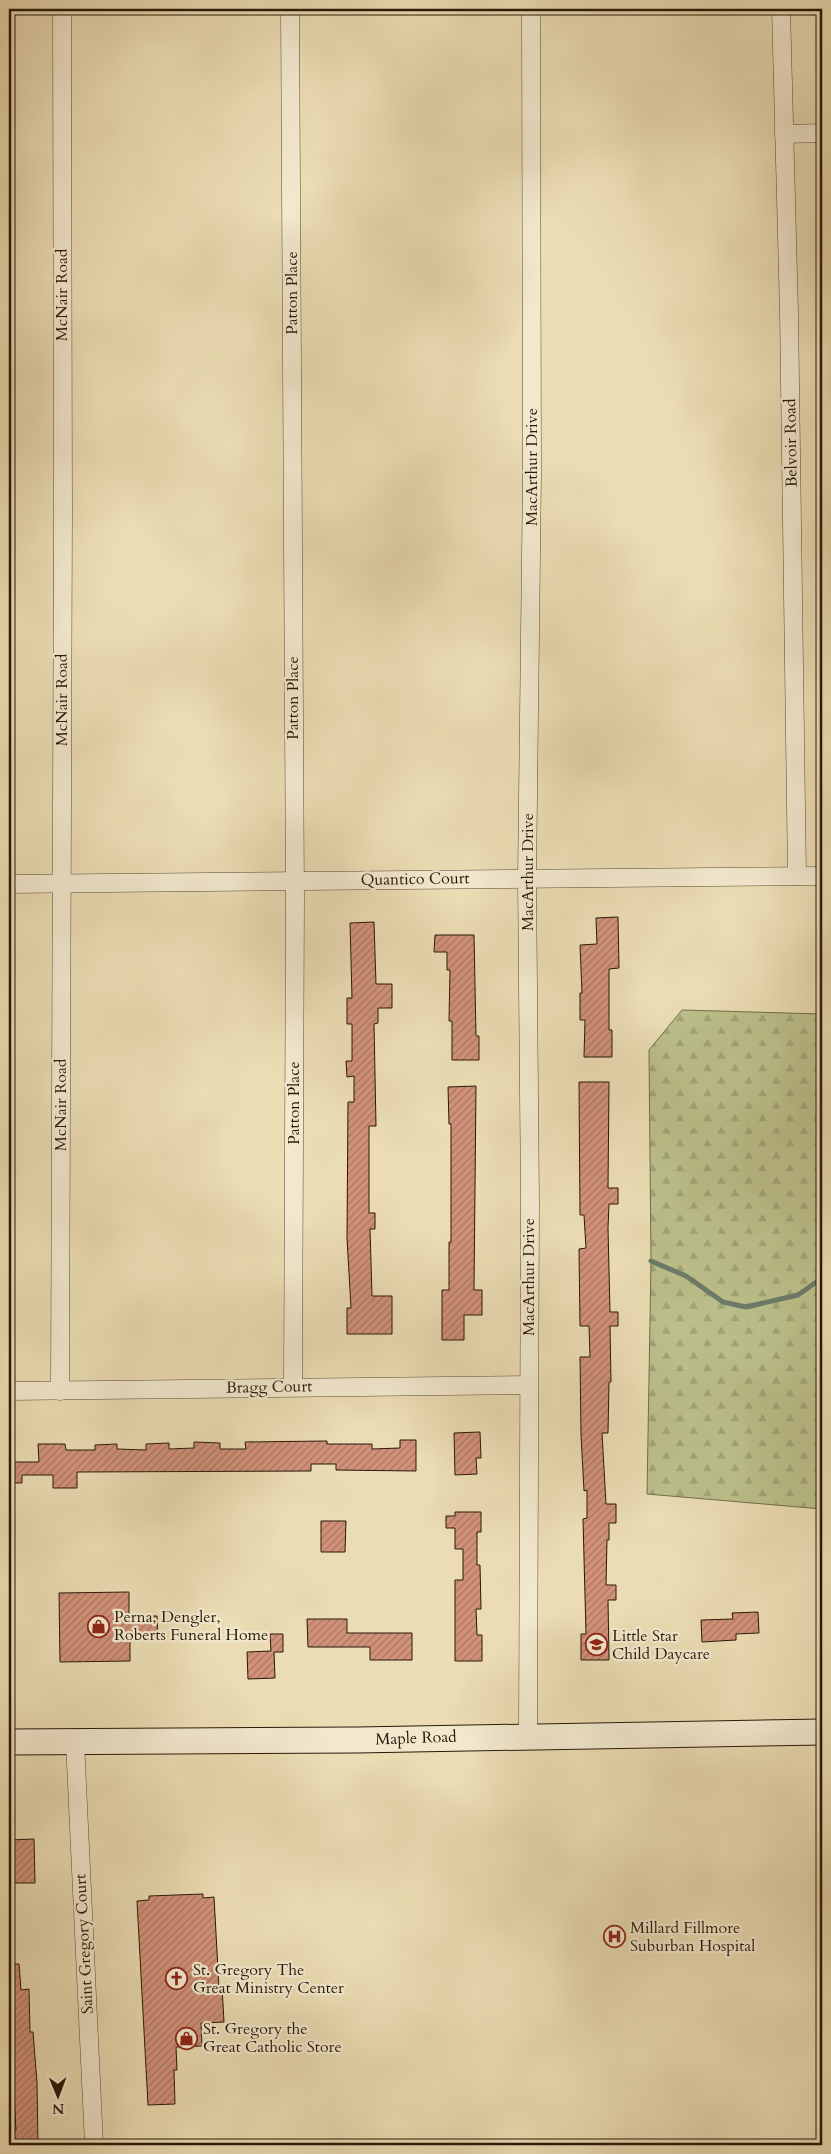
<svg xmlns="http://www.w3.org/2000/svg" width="831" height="2154" font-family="Cardo,serif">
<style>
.forest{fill:url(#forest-firs);stroke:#726c49}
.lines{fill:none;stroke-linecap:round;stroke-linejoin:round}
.stream{stroke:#6b7b6a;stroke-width:5}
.building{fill:url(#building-hatch);stroke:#281908}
.street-casing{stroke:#594a33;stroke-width:19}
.secondary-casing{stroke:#281908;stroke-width:27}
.street{stroke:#f2e8ce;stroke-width:18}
.secondary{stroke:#f2e8ce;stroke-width:25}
.labels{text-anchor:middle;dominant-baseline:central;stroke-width:4.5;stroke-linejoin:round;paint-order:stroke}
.street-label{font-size:16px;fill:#281908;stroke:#f2e8ce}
.poi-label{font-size:16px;fill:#281908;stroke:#f2e8ce;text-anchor:start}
</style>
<defs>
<pattern id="forest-firs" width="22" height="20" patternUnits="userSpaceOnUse" patternTransform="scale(1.25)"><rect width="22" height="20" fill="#bbbf8a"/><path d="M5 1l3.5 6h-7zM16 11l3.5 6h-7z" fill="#a1a476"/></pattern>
<pattern id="building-hatch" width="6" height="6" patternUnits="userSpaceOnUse" patternTransform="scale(1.25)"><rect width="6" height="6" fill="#d2927a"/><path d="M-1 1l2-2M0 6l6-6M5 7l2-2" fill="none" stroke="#aa7662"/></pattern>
</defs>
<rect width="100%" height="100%" fill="#ebdcb3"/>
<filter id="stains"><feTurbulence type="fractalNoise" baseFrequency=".004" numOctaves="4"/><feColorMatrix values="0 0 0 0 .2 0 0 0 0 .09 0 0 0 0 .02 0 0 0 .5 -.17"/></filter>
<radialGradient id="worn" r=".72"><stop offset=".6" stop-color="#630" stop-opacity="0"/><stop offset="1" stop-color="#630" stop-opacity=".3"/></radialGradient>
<polygon class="forest" points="682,1010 822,1014 822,1509 647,1494 651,1261 649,1050"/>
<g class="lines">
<polyline class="stream" points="651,1261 686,1276 723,1302 746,1307 798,1295 822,1278"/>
</g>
<g class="building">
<polygon points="618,917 619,968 609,969 609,1030 612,1030 612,1057 584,1057 585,1020 580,1020 580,993 582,993 580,945 597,944 596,918"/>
<polygon points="374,922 376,984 392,984 392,1008 378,1008 378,1023 374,1024 376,1126 369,1126 369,1213 375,1213 375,1229 370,1229 372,1296 392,1296 392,1334 347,1334 347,1308 351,1308 347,1238 348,1102 354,1102 354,1076 347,1077 346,1061 352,1061 352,1024 347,1024 347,998 352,998 350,923"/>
<polygon points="435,935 474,935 476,1036 479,1036 479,1060 452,1060 452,1021 449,1021 450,970 447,970 447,952 434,952"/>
<polygon points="579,1082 609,1082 608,1188 618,1188 618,1204 609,1204 608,1228 610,1312 618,1312 618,1326 610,1326 611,1382 609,1382 608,1433 602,1433 606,1504 616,1504 616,1523 609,1523 609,1540 607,1540 606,1585 616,1585 616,1600 608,1600 609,1660 581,1660 581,1634 586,1634 583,1519 587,1518 587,1490 584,1491 581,1435 580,1357 590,1357 589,1326 580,1326 579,1249 586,1248 584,1215 580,1215"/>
<polygon points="476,1086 474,1290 482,1290 482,1315 464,1315 464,1340 442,1340 442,1290 449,1290 449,1242 451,1242 451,1124 449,1124 448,1087"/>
<polygon points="480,1432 481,1458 476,1458 477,1474 455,1475 454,1433"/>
<polygon points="400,1440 416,1440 416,1471 336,1470 336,1464 311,1464 311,1471 77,1472 77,1488 53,1488 53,1475 22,1475 22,1483 9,1483 9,1462 39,1462 38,1444 65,1444 66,1450 95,1450 95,1445 117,1444 117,1449 146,1450 146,1444 169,1443 169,1449 194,1448 194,1442 220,1443 220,1449 246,1449 245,1442 327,1441 327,1444 372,1444 372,1449 400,1448"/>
<polygon points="455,1512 481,1512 481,1532 477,1532 477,1565 480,1565 481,1609 476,1609 477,1635 482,1635 482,1661 455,1661 455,1580 463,1580 463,1549 455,1549 455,1528 446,1528 446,1516 455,1516"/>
<polygon points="321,1521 346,1521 345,1552 321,1552"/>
<polygon points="129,1592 129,1616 157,1616 158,1638 130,1638 130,1661 60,1662 59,1593"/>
<polygon points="758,1612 759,1633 736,1634 736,1640 702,1642 701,1620 733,1619 732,1613"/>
<polygon points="307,1619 347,1619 347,1633 412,1633 412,1660 370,1660 370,1647 308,1647"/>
<polygon points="270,1634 283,1634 283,1652 274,1652 275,1678 248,1679 247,1652 271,1651"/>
<polygon points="34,1839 35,1883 9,1883 9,1840"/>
<polygon points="203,1894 203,1898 214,1897 219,1988 222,1987 224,2022 201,2023 202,2046 176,2047 177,2070 174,2070 175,2104 148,2105 137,1901 149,1900 149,1896"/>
<polygon points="9,1964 19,1964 21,1990 29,1989 30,2032 33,2032 37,2083 38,2145 10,2145 9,2131 16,2131 9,2005"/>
</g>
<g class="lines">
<defs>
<g id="street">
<polyline points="290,9 295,898 293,1387"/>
<polyline points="781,9 789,312 797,876"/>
<polyline points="784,134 822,133"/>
<polyline points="9,884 822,876"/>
<polyline points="9,1391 529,1385"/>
<polyline points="60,1391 63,511 62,9"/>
<polyline points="528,1735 530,1200 527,878 532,475 531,9"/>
<polyline points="75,1742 94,2145"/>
</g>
<polyline id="secondary" points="9,1742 357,1740 822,1732"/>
</defs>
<use href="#street" class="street-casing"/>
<use href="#secondary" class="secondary-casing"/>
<use href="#street" class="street"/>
<use href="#secondary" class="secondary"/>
</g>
<defs>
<symbol id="shop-ring" viewBox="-11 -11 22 22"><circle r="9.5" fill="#f2e8ce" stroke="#8f2418" stroke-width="1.5"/><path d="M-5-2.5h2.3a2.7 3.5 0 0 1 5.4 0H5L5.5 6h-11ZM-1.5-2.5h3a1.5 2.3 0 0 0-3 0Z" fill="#8f2418"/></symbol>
<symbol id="school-ring" viewBox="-11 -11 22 22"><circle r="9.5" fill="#f2e8ce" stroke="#8f2418" stroke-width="1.5"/><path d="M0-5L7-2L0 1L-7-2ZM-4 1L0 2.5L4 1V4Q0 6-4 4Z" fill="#8f2418"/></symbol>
<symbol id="hospital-ring" viewBox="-11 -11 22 22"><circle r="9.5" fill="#f2e8ce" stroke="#8f2418" stroke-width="1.5"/><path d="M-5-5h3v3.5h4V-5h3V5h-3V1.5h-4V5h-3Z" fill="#8f2418"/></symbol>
<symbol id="church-ring" viewBox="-11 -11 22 22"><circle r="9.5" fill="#f2e8ce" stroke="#8f2418" stroke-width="1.5"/><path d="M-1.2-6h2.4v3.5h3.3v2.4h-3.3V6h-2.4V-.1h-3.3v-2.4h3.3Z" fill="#8f2418"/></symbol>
</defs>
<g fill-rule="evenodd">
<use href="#shop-ring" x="86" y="1614" width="25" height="25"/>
<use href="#school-ring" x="584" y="1632" width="25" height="25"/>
<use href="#hospital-ring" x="602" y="1924" width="25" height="25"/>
<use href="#church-ring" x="164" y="1966" width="25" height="25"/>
<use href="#shop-ring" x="174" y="2026" width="25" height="25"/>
</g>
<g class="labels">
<g class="street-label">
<text transform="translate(292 293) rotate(-90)">Patton Place</text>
<text transform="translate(62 295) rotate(-90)">McNair Road</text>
<text transform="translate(791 443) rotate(-91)">Belvoir Road</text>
<text transform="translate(532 467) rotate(-90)">MacArthur Drive</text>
<text transform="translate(293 698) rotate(-90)">Patton Place</text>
<text transform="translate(62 700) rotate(-90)">McNair Road</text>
<text transform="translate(528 872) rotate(-90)">MacArthur Drive</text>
<text transform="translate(415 879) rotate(-1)">Quantico Court</text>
<text transform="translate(294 1103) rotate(-90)">Patton Place</text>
<text transform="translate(61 1105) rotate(-90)">McNair Road</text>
<text transform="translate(529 1277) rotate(-90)">MacArthur Drive</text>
<text transform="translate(269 1387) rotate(-1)">Bragg Court</text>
<text transform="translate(416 1738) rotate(-2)">Maple Road</text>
<text transform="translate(84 1944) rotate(-93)">Saint Gregory Court</text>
</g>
<g class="poi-label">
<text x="114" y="1617">Perna, Dengler,<tspan x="114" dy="18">Roberts Funeral Home</tspan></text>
<text x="612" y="1636">Little Star<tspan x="612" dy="18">Child Daycare</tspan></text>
<text x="630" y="1928">Millard Fillmore<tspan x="630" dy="18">Suburban Hospital</tspan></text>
<text x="193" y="1970">St. Gregory The<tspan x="193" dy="18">Great Ministry Center</tspan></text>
<text x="203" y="2029">St. Gregory the<tspan x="203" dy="18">Great Catholic Store</tspan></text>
</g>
</g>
<rect width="831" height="2154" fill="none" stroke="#ebdcb3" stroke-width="30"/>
<rect x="10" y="10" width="811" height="2134" fill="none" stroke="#281908" stroke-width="2.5"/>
<rect x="15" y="15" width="801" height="2124" fill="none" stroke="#281908"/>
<g transform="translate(58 2096) rotate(179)" stroke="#f2e8ce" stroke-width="4" paint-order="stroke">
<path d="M0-4L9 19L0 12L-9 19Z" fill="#281908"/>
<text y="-8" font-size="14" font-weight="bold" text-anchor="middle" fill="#281908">N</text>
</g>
<rect width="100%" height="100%" filter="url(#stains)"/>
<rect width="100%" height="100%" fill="url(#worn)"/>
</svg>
